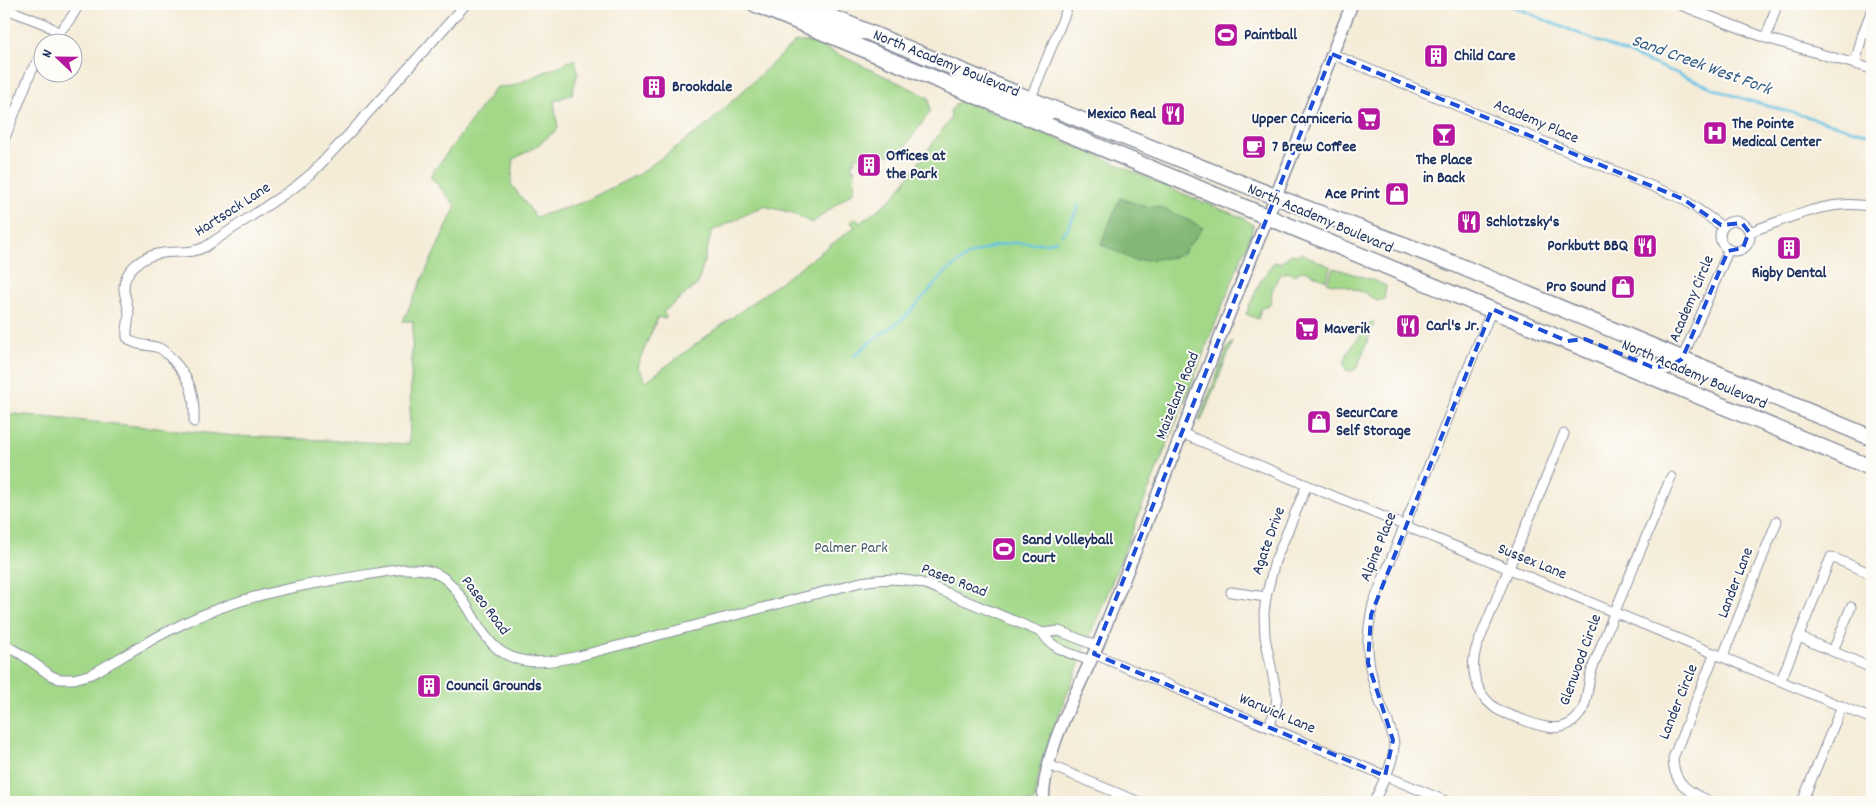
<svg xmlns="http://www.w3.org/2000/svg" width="1876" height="806" font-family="Dekko,sans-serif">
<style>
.green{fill:#a3d889;stroke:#5f8474}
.forest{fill:#82b875;stroke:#4e746a}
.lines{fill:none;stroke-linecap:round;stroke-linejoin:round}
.stream{stroke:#65c2e3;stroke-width:2.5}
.street-casing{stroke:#888e9b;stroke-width:11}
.secondary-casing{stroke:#888e9b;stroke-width:14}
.primary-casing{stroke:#888e9b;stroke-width:16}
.highway-casing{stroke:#888e9b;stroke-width:18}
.street{stroke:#fff;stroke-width:9}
.secondary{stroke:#fff;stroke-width:11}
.primary{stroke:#fff;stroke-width:14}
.highway{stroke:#fff;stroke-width:15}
.marked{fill:none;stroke:#1d4ed8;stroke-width:4;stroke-dasharray:10 6;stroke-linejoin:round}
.labels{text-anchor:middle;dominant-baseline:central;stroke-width:4;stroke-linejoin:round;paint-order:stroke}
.poi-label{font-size:16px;font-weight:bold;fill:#1b2f5e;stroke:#fdfcf7;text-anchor:start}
.street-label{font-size:16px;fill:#1b2f5e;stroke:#fdfcf7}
.park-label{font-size:16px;fill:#3d5969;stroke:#fdfcf7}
.water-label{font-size:18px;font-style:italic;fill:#315b86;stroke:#fdfcf7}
</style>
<rect width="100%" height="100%" fill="#fdfcf7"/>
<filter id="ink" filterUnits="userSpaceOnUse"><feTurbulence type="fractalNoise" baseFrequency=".02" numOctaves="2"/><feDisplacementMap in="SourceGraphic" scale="10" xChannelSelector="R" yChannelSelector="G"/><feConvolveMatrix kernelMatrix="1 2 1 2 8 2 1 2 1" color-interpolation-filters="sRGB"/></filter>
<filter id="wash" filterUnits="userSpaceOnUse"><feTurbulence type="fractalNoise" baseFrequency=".0096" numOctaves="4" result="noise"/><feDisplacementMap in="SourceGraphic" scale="20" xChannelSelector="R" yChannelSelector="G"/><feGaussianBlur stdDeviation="1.12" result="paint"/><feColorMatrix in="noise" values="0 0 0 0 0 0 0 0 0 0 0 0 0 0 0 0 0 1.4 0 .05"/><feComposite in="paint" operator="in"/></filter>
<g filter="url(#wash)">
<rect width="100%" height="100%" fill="#f5ecd8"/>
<g class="green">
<polygon points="795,42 812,42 916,91 929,98 930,112 900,154 855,157 855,162 852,162 852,169 855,169 854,191 812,223 793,213 764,206 712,231 698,284 663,312 666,317 665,319 658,317 637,366 646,381 855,227 851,222 855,218 860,223 893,198 951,118 950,111 957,103 961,100 1090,152 1179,192 1243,218 1253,225 1251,234 1064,702 1041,763 1034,802 4,802 4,413 236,436 409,444 413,321 403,321 456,206 430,176 496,87 512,86 575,59 578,72 572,94 554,101 558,129 534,148 514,159 511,184 536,217 581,203 639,174 707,125"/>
<polygon points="1301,253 1331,267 1326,280 1304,270 1294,275 1287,272 1279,275 1272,291 1270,304 1261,309 1258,319 1246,314 1260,282 1274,262 1280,263 1291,254 1297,255"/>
<polygon points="1334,268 1373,280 1386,286 1384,299 1377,301 1365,293 1345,286 1329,283 1327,282"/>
<path d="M 1373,322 L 1374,324 L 1357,368 L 1352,371 L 1346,370 C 1338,355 1364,334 1370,323 Z"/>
<polygon points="1233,342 1201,421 1199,420 1228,347"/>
</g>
<polygon class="forest" points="1120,198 1142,206 1160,207 1192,222 1203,228 1183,253 1175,257 1135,261 1101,244"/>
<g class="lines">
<g class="stream">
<polyline points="1506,4 1723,92 1747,100 1872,135"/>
<polyline points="1525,11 1527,4"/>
<polyline points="1062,234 1068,228 1079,205"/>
<polyline points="854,356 871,341 896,324 909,313 947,271 969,255 994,246 1011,243 1048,243 1056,240"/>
</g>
</g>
</g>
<g filter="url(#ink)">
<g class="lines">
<defs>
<g id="street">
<polyline points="1678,4 1766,38 1872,69"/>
<polyline points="9,10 45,24 59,33"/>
<polyline points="1766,38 1777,4"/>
<polyline points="51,42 71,18 79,4"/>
<polyline points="1332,54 1683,199 1723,227"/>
<polyline points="1855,64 1862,36 1872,9"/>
<polyline points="1030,100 1069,4"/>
<polyline points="4,140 31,72 42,53"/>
<circle cx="1735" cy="236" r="15"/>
<path d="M 1749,232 C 1789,219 1830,197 1872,207"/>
<polyline points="1682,359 1729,249"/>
<path d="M 194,422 C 195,394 191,379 171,358 C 168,355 164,350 159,348 C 148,344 135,347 127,337 C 126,329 129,321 129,313 C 128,305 125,298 124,290 C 123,269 144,255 163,253 C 178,251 191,254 205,247 L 295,187 L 311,174 L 350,133 L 466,4"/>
<polyline points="1181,433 1872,719"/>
<path d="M 1564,434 L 1477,646 C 1469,667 1475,693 1494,707 C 1501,713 1512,716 1521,719 C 1543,728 1567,736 1582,711 C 1589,698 1587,681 1593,667 C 1617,603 1645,541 1671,477"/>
<polyline points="1231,592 1266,597"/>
<path d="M 1043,633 C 1051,650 1074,654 1091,661"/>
<polyline points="1799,637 1872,668"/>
<path d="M 4,644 L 24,656 L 50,675 L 59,679 L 74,679 L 92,674 C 133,651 175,624 220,608 C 277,587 342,579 402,569 C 415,569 427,568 439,575 C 451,581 459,594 467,606 C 473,616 478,626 485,635 C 508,669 545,664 579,656 L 861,582 C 884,578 906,578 928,585 L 1043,633 L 1059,631 L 1097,646"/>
<polyline points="1833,651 1851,607"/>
<polyline points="1094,654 1448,802"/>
<polyline points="1723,656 1777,521"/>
<polyline points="1781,680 1831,557 1872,574"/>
<polyline points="1269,726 1275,711 1277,696 1265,637 1264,613 1266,597 1275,561 1307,485"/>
<polyline points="1049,765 1139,802"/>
<path d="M 1374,802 C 1381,785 1394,764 1394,745 C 1393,731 1386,717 1381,705 C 1367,668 1364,643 1373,604 L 1492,309"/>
<path d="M 1712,802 C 1690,793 1673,784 1673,758 L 1715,653"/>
<polyline points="1802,802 1842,706"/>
</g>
<path id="secondary" d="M 1043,802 C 1044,747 1078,692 1099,642 L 1352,4"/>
<g id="primary">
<polyline points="780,4 851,33 863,32"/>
<polyline points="954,86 959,82 969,83 1035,110 1046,113 1055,110"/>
</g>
<g id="highway">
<polyline points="755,4 1872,468"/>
<polyline points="800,4 1056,110 1276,197 1455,264 1872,438"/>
<path d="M 1641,362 C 1656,369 1669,370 1682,359"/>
</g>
</defs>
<use href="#street" class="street-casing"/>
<use href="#secondary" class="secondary-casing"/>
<use href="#primary" class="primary-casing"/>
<use href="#highway" class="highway-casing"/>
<use href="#street" class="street"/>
<use href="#secondary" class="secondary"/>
<use href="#primary" class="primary"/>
<use href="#highway" class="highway"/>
</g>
</g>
<path class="marked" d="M 1332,54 L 1683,199 L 1721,225 L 1742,223 L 1749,232 L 1743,248 L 1728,251 L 1682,359 L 1670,366 L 1652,367 L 1585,339 L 1567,341 L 1492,309 L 1371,615 L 1368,663 L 1393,740 L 1385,776 L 1094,654 Z"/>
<defs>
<symbol id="stadium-square" viewBox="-11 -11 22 22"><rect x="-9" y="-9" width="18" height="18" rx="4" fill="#b5179e" stroke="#fdfcf7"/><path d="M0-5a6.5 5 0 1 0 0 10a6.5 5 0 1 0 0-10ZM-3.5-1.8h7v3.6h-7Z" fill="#fff"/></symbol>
<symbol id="building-square" viewBox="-11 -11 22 22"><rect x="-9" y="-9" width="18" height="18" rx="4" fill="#b5179e" stroke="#fdfcf7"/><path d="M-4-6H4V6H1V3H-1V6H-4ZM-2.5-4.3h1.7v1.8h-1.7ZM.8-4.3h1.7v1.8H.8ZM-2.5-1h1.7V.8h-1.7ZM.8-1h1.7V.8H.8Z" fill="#fff"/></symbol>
<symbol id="restaurant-square" viewBox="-11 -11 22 22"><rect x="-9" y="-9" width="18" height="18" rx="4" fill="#b5179e" stroke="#fdfcf7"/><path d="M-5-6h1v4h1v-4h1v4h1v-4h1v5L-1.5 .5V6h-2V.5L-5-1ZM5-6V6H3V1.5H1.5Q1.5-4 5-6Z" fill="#fff"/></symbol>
<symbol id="supermarket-square" viewBox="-11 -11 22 22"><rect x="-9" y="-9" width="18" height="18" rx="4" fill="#b5179e" stroke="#fdfcf7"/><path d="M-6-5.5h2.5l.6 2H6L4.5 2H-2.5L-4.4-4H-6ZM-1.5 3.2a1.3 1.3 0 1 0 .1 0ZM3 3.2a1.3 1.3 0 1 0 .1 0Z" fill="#fff"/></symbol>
<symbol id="hospital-square" viewBox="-11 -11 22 22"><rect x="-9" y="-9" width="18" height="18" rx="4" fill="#b5179e" stroke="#fdfcf7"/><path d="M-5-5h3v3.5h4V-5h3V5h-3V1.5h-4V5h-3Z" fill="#fff"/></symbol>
<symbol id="bar-square" viewBox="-11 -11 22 22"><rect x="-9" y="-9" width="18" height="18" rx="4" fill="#b5179e" stroke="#fdfcf7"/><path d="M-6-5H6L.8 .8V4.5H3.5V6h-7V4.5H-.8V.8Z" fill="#fff"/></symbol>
<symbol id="cafe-square" viewBox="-11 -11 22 22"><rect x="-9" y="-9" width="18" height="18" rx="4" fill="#b5179e" stroke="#fdfcf7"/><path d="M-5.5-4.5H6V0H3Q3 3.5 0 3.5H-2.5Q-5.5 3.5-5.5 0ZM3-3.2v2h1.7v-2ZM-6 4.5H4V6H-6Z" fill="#fff"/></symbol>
<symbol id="shop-square" viewBox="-11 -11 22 22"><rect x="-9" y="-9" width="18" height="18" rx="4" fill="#b5179e" stroke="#fdfcf7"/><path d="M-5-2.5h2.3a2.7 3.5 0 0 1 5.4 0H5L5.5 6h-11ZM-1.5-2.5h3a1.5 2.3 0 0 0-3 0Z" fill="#fff"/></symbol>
</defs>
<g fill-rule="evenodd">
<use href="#stadium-square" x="1212" y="21" width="28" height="28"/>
<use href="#building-square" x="1422" y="42" width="28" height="28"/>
<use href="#building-square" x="640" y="73" width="28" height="28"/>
<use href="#restaurant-square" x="1159" y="100" width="28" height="28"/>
<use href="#supermarket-square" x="1355" y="105" width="28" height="28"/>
<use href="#hospital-square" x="1701" y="119" width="28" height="28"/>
<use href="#bar-square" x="1430" y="121" width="28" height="28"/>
<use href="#cafe-square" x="1240" y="133" width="28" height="28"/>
<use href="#building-square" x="855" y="151" width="28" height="28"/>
<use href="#shop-square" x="1383" y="180" width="28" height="28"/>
<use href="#restaurant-square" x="1455" y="208" width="28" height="28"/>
<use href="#restaurant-square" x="1631" y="232" width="28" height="28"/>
<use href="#building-square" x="1775" y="234" width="28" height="28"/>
<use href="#shop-square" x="1609" y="273" width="28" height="28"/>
<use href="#restaurant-square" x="1394" y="312" width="28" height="28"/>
<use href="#supermarket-square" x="1293" y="315" width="28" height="28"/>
<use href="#shop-square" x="1305" y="408" width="28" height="28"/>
<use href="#stadium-square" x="990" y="535" width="28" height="28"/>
<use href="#building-square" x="415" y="672" width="28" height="28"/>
</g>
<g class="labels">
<g class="poi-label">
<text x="1244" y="35">Paintball</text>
<text x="1454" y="56">Child Care</text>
<text x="672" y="87">Brookdale</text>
<text x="1156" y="114" text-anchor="end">Mexico Real</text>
<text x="1352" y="119" text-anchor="end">Upper Carniceria</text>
<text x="1732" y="124">The Pointe<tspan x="1732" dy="18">Medical Center</tspan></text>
<text x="1272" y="147">7 Brew Coffee</text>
<text x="886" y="156">Offices at<tspan x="886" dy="18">the Park</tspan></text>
<text x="1444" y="160" text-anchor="middle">The Place<tspan x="1444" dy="18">in Back</tspan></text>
<text x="1380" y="194" text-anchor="end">Ace Print</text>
<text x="1486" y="222">Schlotzsky's</text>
<text x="1628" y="246" text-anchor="end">Porkbutt BBQ</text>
<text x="1789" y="273" text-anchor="middle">Rigby Dental</text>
<text x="1606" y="287" text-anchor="end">Pro Sound</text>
<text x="1426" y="326">Carl's Jr.</text>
<text x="1324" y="329">Maverik</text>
<text x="1336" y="413">SecurCare<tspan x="1336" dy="18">Self Storage</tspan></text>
<text x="1022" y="540">Sand Volleyball<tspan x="1022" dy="18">Court</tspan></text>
<text x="446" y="686">Council Grounds</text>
</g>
<g class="street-label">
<text transform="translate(946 64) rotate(22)">North Academy Boulevard</text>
<text transform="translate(1536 122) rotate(23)">Academy Place</text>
<text transform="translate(233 210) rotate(-33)">Hartsock Lane</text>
<text transform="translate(1320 219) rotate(23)">North Academy Boulevard</text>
<text transform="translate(1692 299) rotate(-67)">Academy Circle</text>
<text transform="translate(1694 375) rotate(23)">North Academy Boulevard</text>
<text transform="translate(1178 396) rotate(-68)">Maizeland Road</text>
<text transform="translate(1269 541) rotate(-70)">Agate Drive</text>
<text transform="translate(1379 547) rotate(-68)">Alpine Place</text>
<text transform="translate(1532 562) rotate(22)">Sussex Lane</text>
<text transform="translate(954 581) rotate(21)">Paseo Road</text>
<text transform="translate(1736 583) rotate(-69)">Lander Lane</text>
<text transform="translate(485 606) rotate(53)">Paseo Road</text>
<text transform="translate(1581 660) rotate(-70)">Glenwood Circle</text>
<text transform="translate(1679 702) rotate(-68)">Lander Circle</text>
<text transform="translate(1277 714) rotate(23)">Warwick Lane</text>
</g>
<g class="park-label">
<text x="851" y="548">Palmer Park</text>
</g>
<g class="water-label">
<text transform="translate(1701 66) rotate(20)">Sand Creek West Fork</text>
</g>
</g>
<rect width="1876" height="806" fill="none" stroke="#fdfcf7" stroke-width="20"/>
<g transform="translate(58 58) rotate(292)"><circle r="24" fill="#fdfcf7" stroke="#a3aaba"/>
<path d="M0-4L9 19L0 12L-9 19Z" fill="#b5179e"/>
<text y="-8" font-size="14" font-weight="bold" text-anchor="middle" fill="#1b2f5e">N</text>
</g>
</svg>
